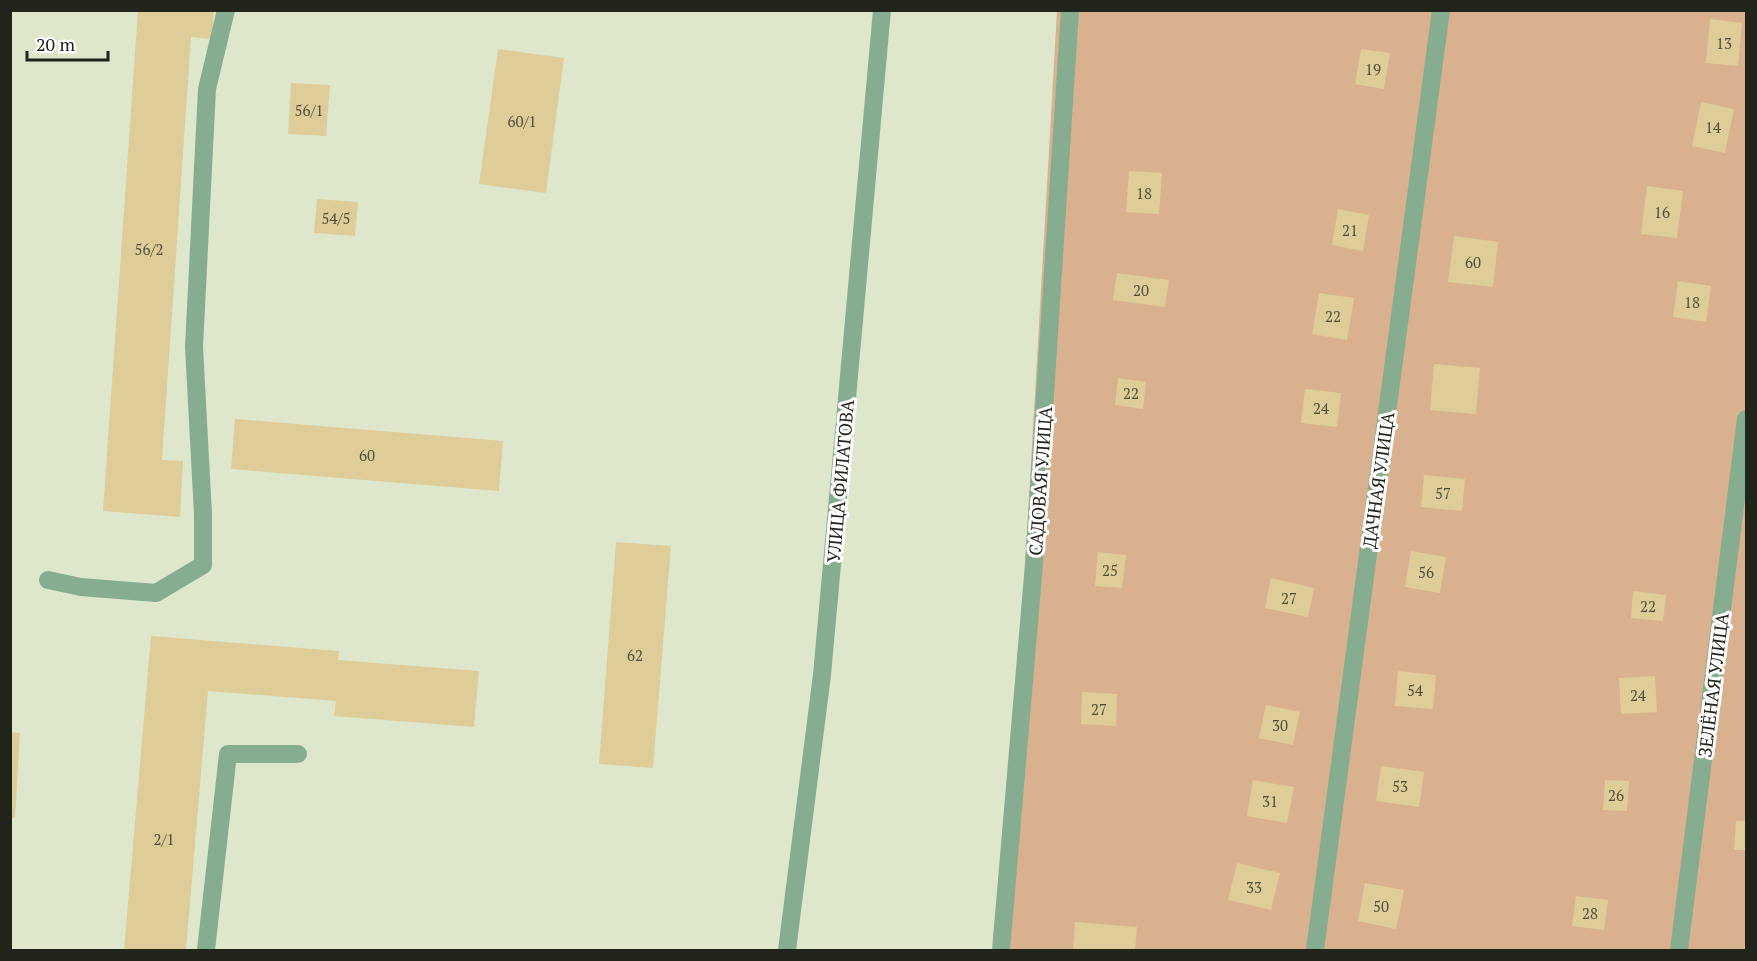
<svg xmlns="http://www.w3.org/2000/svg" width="1757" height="961" font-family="'PT Serif',serif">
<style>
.green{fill:#d9b18e}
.building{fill:#decd99}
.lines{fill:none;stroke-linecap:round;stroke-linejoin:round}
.minor{stroke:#87ad90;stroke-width:18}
.labels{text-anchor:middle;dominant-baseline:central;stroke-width:6;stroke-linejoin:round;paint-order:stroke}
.number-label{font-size:15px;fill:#504e3a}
.street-label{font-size:18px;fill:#20241a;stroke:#fff}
</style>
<rect width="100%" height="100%" fill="#dee7cc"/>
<polygon class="green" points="1057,11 1746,11 1746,950 1003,950"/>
<g class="building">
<polygon points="138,10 214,10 212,39 191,37 162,460 183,461 180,517 103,511"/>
<polygon points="1710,19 1742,23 1738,66 1706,63"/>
<polygon points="498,49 564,58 546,193 479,184"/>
<polygon points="1361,49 1390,53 1384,89 1355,84"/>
<polygon points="291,83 330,85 326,136 288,134"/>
<polygon points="1701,102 1734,109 1725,153 1692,146"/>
<polygon points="1129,171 1162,173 1159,214 1126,212"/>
<polygon points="1647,186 1683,191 1677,238 1641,234"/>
<polygon points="317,199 358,202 355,236 314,233"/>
<polygon points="1338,209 1369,215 1363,251 1332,245"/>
<polygon points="1454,236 1498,242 1493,287 1448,282"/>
<polygon points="1117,273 1169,280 1165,307 1113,300"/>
<polygon points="1678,281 1711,286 1706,322 1673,317"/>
<polygon points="1319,293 1354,298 1347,340 1312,334"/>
<polygon points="1434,364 1480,368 1476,414 1430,410"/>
<polygon points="1118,378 1146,382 1143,409 1115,405"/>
<polygon points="1305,389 1341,393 1337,427 1301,423"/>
<polygon points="235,419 503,441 499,491 231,469"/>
<polygon points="1424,475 1465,479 1462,511 1421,507"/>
<polygon points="616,542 671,546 653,768 599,764"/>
<polygon points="1411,551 1446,557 1440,593 1405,587"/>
<polygon points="1098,552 1126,555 1122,588 1095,586"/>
<polygon points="1271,578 1314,588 1308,617 1265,608"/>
<polygon points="1633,591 1666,595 1663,621 1631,618"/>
<polygon points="151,636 339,651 338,660 479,671 474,727 334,716 336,701 208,691 186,950 124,950"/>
<polygon points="1398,671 1436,675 1433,709 1395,706"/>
<polygon points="1655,676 1657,712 1621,714 1619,678"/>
<polygon points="1082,692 1117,694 1116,726 1081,724"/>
<polygon points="1266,705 1300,712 1293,745 1259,738"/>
<polygon points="10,732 20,733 15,818 10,818"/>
<polygon points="1381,766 1424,772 1419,807 1376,801"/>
<polygon points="1253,780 1294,787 1287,823 1247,816"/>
<polygon points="1605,780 1629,781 1627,811 1603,810"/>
<polygon points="1736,821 1746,821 1746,850 1734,850"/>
<polygon points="1237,863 1280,873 1271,910 1228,900"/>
<polygon points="1365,883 1404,890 1396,929 1358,921"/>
<polygon points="1576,896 1608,900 1604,930 1572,926"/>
<polygon points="1075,922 1137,927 1135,950 1073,950"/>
</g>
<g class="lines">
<g class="minor">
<polyline points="48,580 81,587 156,593 203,565 203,514 194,347 207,89 226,10"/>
<polyline points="206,950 228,754 298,754"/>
<polyline points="787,950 822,675 882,10"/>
<polyline points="1001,950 1034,564 1070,10"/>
<polyline points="1315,950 1441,10"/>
<polyline points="1679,950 1746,419"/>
</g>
</g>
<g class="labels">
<g class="number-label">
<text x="1724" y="43">13</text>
<text x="1373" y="69">19</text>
<text x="309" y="110">56/1</text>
<text x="522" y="121">60/1</text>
<text x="1713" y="127">14</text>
<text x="1144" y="193">18</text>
<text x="1662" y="212">16</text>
<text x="336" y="218">54/5</text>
<text x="1350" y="230">21</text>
<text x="149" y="249">56/2</text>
<text x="1473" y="262">60</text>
<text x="1141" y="290">20</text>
<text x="1692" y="302">18</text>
<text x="1333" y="316">22</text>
<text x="1131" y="393">22</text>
<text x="1321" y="408">24</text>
<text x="367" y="455">60</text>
<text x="1443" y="493">57</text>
<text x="1110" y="570">25</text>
<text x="1426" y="572">56</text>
<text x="1289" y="598">27</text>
<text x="1648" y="606">22</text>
<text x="635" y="655">62</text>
<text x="1415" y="690">54</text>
<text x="1638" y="695">24</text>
<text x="1099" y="709">27</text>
<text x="1280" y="725">30</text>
<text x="1400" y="786">53</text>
<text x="1616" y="795">26</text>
<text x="1270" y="801">31</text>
<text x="164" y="839">2/1</text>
<text x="1254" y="887">33</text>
<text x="1381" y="906">50</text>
<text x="1590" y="913">28</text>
</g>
<g class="street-label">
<text transform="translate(1378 480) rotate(-82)">ДАЧНАЯ УЛИЦА</text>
<text transform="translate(840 481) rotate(-85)">УЛИЦА ФИЛАТОВА</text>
<text transform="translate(1040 481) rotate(-86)">САДОВАЯ УЛИЦА</text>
<text transform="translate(1713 685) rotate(-83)">ЗЕЛЁНАЯ УЛИЦА</text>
</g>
</g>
<rect width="1757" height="961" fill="none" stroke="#20241a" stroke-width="24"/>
<path d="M27 51v9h81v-9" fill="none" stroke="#20241a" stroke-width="3"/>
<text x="36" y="51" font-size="18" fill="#20241a" stroke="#ffffff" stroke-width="4.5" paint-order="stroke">20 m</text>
</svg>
